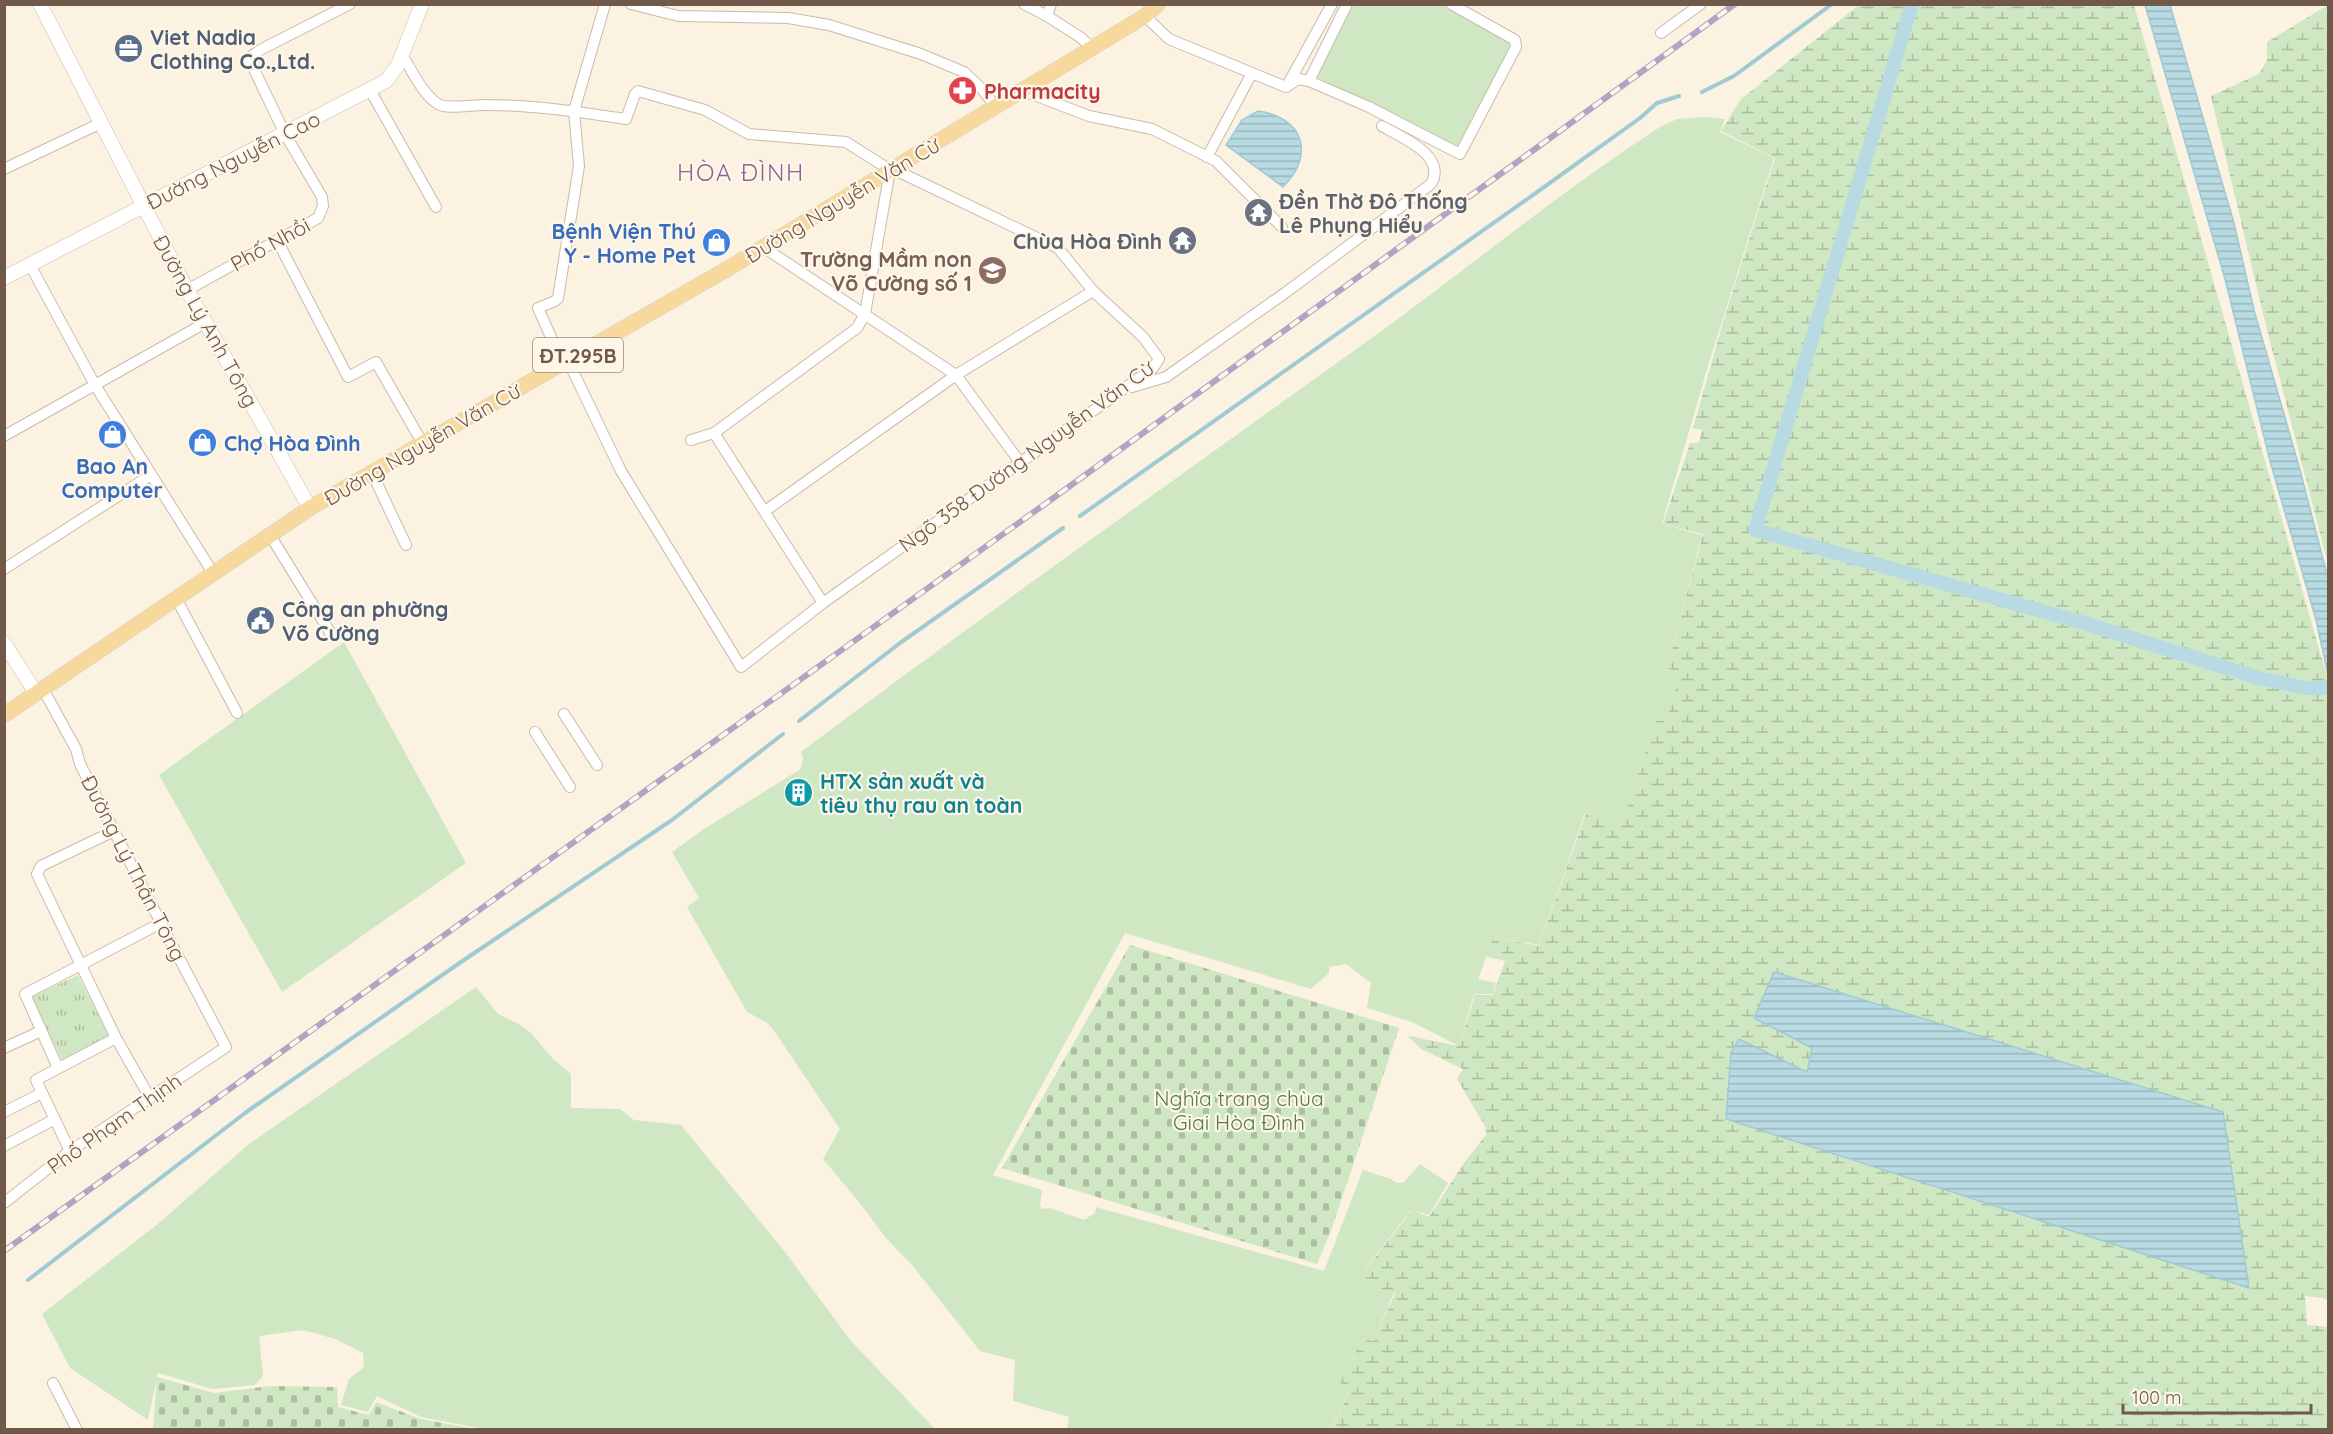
<svg xmlns="http://www.w3.org/2000/svg" width="2333" height="1434" font-family="Quicksand,sans-serif">
<style>
.green{fill:#cfe7c2}
.wetland{fill:url(#wetland-marsh);fill-rule:evenodd}
.cemetery{fill:url(#cemetery-stones)}
.park{fill:url(#park-tufts)}
.water{fill:url(#water-rules);stroke:#9fcad4;stroke-width:1.5}
.lines{fill:none;stroke-linecap:round;stroke-linejoin:round}
.stream{stroke:#9fcad4;stroke-width:4}
.canal{stroke:#b8dbe3;stroke-width:14}
.street-casing{stroke:#cbbaaa;stroke-width:12}
.secondary-casing{stroke:#d0bcaa;stroke-width:15}
.primary-casing{stroke:#dad4d0;stroke-width:16}
.street{stroke:#fff;stroke-width:10}
.secondary{stroke:#fff;stroke-width:14}
.primary{stroke:#f7d99d;stroke-width:15}
.rail-casing{stroke:#b5a2c3;stroke-width:6}
.rail{stroke:#fef6e8;stroke-width:4;stroke-dasharray:11;stroke-linecap:butt}
.labels{text-anchor:middle;dominant-baseline:central;stroke-width:4.5;stroke-linejoin:round;paint-order:stroke}
.shield{fill:#fef6e8;stroke:#9b8879;stroke-width:1.5}
.shield-label{font-size:20px;font-weight:bold;fill:#71594a}
.service-label{font-size:21px;font-weight:bold;fill:#4e5e75;stroke:#fef6e8;text-anchor:start}
.health-label{font-size:21px;font-weight:bold;fill:#be3a42;stroke:#fef6e8;text-anchor:start}
.street-label{font-size:21px;fill:#71594a;stroke:#fef6e8}
.worship-label{font-size:21px;font-weight:bold;fill:#5b616d;stroke:#fef6e8;text-anchor:start}
.shop-label{font-size:21px;font-weight:bold;fill:#366cbe;stroke:#fef6e8;text-anchor:end}
.education-label{font-size:21px;font-weight:bold;fill:#785e54;stroke:#fef6e8;text-anchor:end}
.culture-label{font-size:21px;font-weight:bold;fill:#0d838f;stroke:#fef6e8;text-anchor:start}
.park-label{font-size:21px;fill:#547c45;stroke:#fef6e8}
.quarter-label{font-size:24px;letter-spacing:1.5px;fill:#866694;stroke:#fef6e8}
</style>
<defs>
<pattern id="wetland-marsh" width="20" height="14" patternUnits="userSpaceOnUse" patternTransform="scale(1.5)"><rect width="20" height="14" fill="#cfe7c2"/><path d="M1 5h8M5 5V1M11 12h8M15 12V8" fill="none" stroke="#acbea0"/></pattern>
<pattern id="cemetery-stones" width="16" height="16" patternUnits="userSpaceOnUse" patternTransform="scale(1.5)"><rect width="16" height="16" fill="#cfe7c2"/><path d="M2 7V4a2 2 0 0 1 4 0v3zM10 15v-3a2 2 0 0 1 4 0v3z" fill="#acbea0"/></pattern>
<pattern id="park-tufts" width="24" height="20" patternUnits="userSpaceOnUse" patternTransform="scale(1.5)"><rect width="24" height="20" fill="#cfe7c2"/><path d="M3 7l-1-3M5 7V3M7 7l1-3M15 17l-1-3M17 17v-4M19 17l1-3" fill="none" stroke="#acbea0"/></pattern>
<pattern id="water-rules" width="6" height="5" patternUnits="userSpaceOnUse" patternTransform="scale(1.5)"><rect width="6" height="5" fill="#b8dbe3"/><path d="M0 2.5h6" fill="none" stroke="#9ab5ba"/></pattern>
</defs>
<rect width="100%" height="100%" fill="#fbf2e2"/>
<g class="green">
<polygon points="1353,5 1444,5 1509,39 1511,50 1456,148 1317,77"/>
<path d="M 1702,117 L 1725,119 L 1720,132 L 1774,158 L 1711,356 L 1662,524 L 1702,535 L 1667,668 L 1680,673 L 1666,721 L 1656,721 L 1623,819 L 1585,813 L 1539,945 L 1494,937 L 1478,979 L 1496,983 L 1493,994 L 1474,994 L 1459,1046 L 1412,1022 L 1367,1008 L 1371,983 L 1346,964 L 1329,967 L 1329,973 L 1311,989 L 1125,933 L 993,1175 L 1042,1190 L 1040,1205 L 1042,1209 L 1050,1208 L 1084,1220 L 1095,1213 L 1096,1207 L 1324,1271 L 1363,1170 L 1391,1179 L 1397,1183 L 1403,1183 L 1420,1164 L 1448,1183 L 1429,1215 L 1411,1210 L 1367,1267 L 1363,1278 L 1365,1284 L 1394,1292 L 1374,1341 L 1363,1339 L 1341,1382 L 1351,1387 L 1331,1429 L 1067,1429 L 1069,1417 L 1013,1401 L 1015,1360 L 980,1351 L 912,1265 L 886,1238 L 859,1202 L 823,1159 L 840,1129 L 773,1029 L 766,1022 L 747,1012 L 687,907 L 699,898 L 672,852 L 704,829 L 801,769 L 803,758 L 801,752 C 990,610 1184,473 1376,335 C 1471,266 1561,191 1660,127 L 1677,119 Z"/>
<polygon points="344,642 466,863 282,992 159,775"/>
<polygon points="476,987 498,1014 519,1024 531,1033 554,1060 571,1074 571,1108 620,1109 634,1120 681,1125 785,1252 851,1341 935,1429 484,1429 421,1417 377,1396 368,1412 341,1405 349,1379 364,1367 363,1353 335,1339 303,1330 259,1336 263,1376 255,1385 213,1389 158,1373 148,1420 70,1368 42,1314 159,1223 249,1144"/>
</g>
<g class="wetland">
<path d="M 1859,5 L 2134,5 L 2328,680 L 2328,1299 L 2305,1296 L 2307,1325 L 2328,1327 L 2328,1429 L 1331,1430 L 1351,1388 L 1340,1383 L 1363,1339 L 1374,1341 L 1395,1293 L 1365,1284 L 1363,1278 L 1367,1268 L 1412,1210 L 1429,1217 L 1464,1163 L 1486,1135 L 1485,1126 L 1457,1079 L 1463,1069 L 1421,1049 L 1408,1036 L 1459,1046 L 1475,995 L 1493,995 L 1505,961 L 1486,956 L 1494,937 L 1539,946 L 1586,813 L 1623,819 L 1656,721 L 1666,721 L 1680,673 L 1667,668 L 1703,534 L 1663,524 L 1690,443 L 1699,443 L 1702,430 L 1693,428 L 1726,312 L 1775,158 L 1721,131 L 1741,99 ZM 1739,1039 L 1807,1072 L 1812,1048 L 2249,1288 L 1731,1053 Z"/>
<polygon points="2328,5 2328,564 2265,322 2211,96 2259,74 2267,60 2267,42"/>
</g>
<g class="cemetery">
<polygon points="1130,945 1399,1028 1331,1231 1317,1264 1002,1168"/>
<polygon points="157,1377 214,1393 270,1386 337,1387 338,1407 369,1415 376,1402 421,1419 475,1429 153,1429"/>
</g>
<polygon class="park" points="78,975 109,1037 62,1060 31,997"/>
<g class="water">
<polygon points="2145,5 2170,5 2234,223 2254,310 2300,470 2328,578 2328,675 2316,620 2270,461 2225,279"/>
<path d="M 1258,111 C 1303,117 1316,154 1283,187 L 1226,145 L 1242,120 Z"/>
<polygon points="1774,972 2223,1112 2249,1288 1726,1119 1731,1053 1739,1039 1807,1072 1812,1048 1754,1018"/>
</g>
<g class="lines">
<g class="stream">
<polyline points="1702,92 1734,76 1832,4"/>
<polyline points="1080,516 1540,190 1640,118 1657,103 1679,96"/>
<polyline points="799,721 900,643 1063,528"/>
<polyline points="28,1280 245,1113 458,964 672,820 783,734"/>
</g>
<polyline class="canal" points="1912,4 1755,530 2084,623 2258,678 2306,688 2328,688"/>
<defs>
<g id="street">
<polyline points="631,4 678,16 788,18 829,25 921,54 964,72 982,89 995,106"/>
<polyline points="1024,4 1047,16"/>
<polyline points="1051,4 1047,16 1080,37 1092,48"/>
<polyline points="1145,16 1169,39 1286,87 1298,79 1309,81 1369,107 1460,154 1516,47 1515,40 1451,4"/>
<polyline points="1661,33 1701,4"/>
<path d="M 402,55 C 412,70 422,94 438,104 C 447,110 476,104 488,105 C 534,105 580,112 626,119 L 635,94 L 638,91 L 705,110 L 749,134 L 846,142 L 890,170 L 865,314 L 857,328 L 714,433 L 691,440"/>
<polyline points="1309,81 1347,4"/>
<polyline points="1287,86 1332,4"/>
<polyline points="370,90 436,207"/>
<polyline points="1021,90 1089,116 1152,129 1216,161 1282,227"/>
<polyline points="1207,157 1252,73"/>
<polyline points="4,169 101,123"/>
<polyline points="277,240 348,377 376,362 423,444"/>
<polyline points="763,247 956,375 1019,461"/>
<polyline points="30,265 95,385 213,573"/>
<polyline points="187,290 318,218 323,206 322,197 285,134 250,61 253,55 260,50 350,4"/>
<polyline points="568,361 621,471 741,667 823,603 1153,368 1159,359 1143,337 1093,291 1058,248 893,169"/>
<polyline points="563,364 538,308 555,301 558,298 579,166 574,111 605,4"/>
<path d="M 1132,387 L 1166,377 L 1285,293 L 1431,184 C 1448,156 1401,137 1382,126"/>
<polyline points="714,433 823,603"/>
<polyline points="4,436 205,323"/>
<polyline points="372,473 406,545"/>
<polyline points="765,511 956,375 1093,291"/>
<polyline points="270,535 331,634"/>
<polyline points="4,569 151,475"/>
<polyline points="176,598 237,713"/>
<polyline points="564,714 597,765"/>
<polyline points="535,732 570,787"/>
<polyline points="114,831 41,866 37,874 116,1038 150,1098"/>
<polyline points="4,1048 41,1031"/>
<polyline points="58,1068 25,994 161,923"/>
<polyline points="4,1112 42,1093"/>
<polyline points="4,1146 55,1119"/>
<polyline points="70,1151 36,1080 116,1038"/>
<polyline points="4,1203 70,1151 226,1047 168,937 80,764 76,749 43,689"/>
<polyline points="53,1383 77,1430"/>
</g>
<g id="secondary">
<polyline points="40,4 187,290 310,508"/>
<polyline points="4,278 386,81 398,65 422,4"/>
<polyline points="4,643 36,693"/>
</g>
<polyline id="primary" points="4,715 310,508 729,268 1145,16 1158,4"/>
</defs>
<use href="#street" class="street-casing"/>
<use href="#secondary" class="secondary-casing"/>
<use href="#primary" class="primary-casing"/>
<use href="#street" class="street"/>
<use href="#secondary" class="secondary"/>
<use href="#primary" class="primary"/>
<defs>
<polyline id="rail" points="4,1251 1052,499 1735,4"/>
</defs>
<use href="#rail" class="rail-casing"/>
<use href="#rail" class="rail"/>
</g>
<defs>
<symbol id="office-disc" viewBox="-11 -11 22 22"><circle r="9.5" fill="#5c6f8a" stroke="#fef6e8"/><path d="M-6-3h4V-5.5h4V-3h4V5H-6ZM-1-4.5V-3h2v-1.5ZM-6 0V1H6V0Z" fill="#fff"/></symbol>
<symbol id="pharmacy-disc" viewBox="-11 -11 22 22"><circle r="9.5" fill="#e0444e" stroke="#fef6e8"/><path d="M-2-6h4v4h4v4h-4v4h-4v-4h-4v-4h4Z" fill="#fff"/></symbol>
<symbol id="temple-disc" viewBox="-11 -11 22 22"><circle r="9.5" fill="#6b7280" stroke="#fef6e8"/><path d="M0-6L5-2H3V0L6.5 2.5H4V6H1.5V3h-3V6H-4V2.5H-6.5L-3 0V-2H-5Z" fill="#fff"/></symbol>
<symbol id="shop-disc" viewBox="-11 -11 22 22"><circle r="9.5" fill="#3f7fe0" stroke="#fef6e8"/><path d="M-5-2.5h2.3a2.7 3.5 0 0 1 5.4 0H5L5.5 6h-11ZM-1.5-2.5h3a1.5 2.3 0 0 0-3 0Z" fill="#fff"/></symbol>
<symbol id="school-disc" viewBox="-11 -11 22 22"><circle r="9.5" fill="#8d6e63" stroke="#fef6e8"/><path d="M0-5L7-2L0 1L-7-2ZM-4 1L0 2.5L4 1V4Q0 6-4 4Z" fill="#fff"/></symbol>
<symbol id="civic-disc" viewBox="-11 -11 22 22"><circle r="9.5" fill="#5c6f8a" stroke="#fef6e8"/><path d="M-.6-6.5H3V-4.5H.6V-3L4-1V1h2V6H-6V1h2V-1L-.6-3ZM-1.2 2.5V6h2.4V2.5Z" fill="#fff"/></symbol>
<symbol id="building-disc" viewBox="-11 -11 22 22"><circle r="9.5" fill="#0f9aa8" stroke="#fef6e8"/><path d="M-4-6H4V6H1V3H-1V6H-4ZM-2.5-4.3h1.7v1.8h-1.7ZM.8-4.3h1.7v1.8H.8ZM-2.5-1h1.7V.8h-1.7ZM.8-1h1.7V.8H.8Z" fill="#fff"/></symbol>
</defs>
<g fill-rule="evenodd">
<use href="#office-disc" x="112" y="32" width="33" height="33"/>
<use href="#pharmacy-disc" x="946" y="74" width="33" height="33"/>
<use href="#temple-disc" x="1242" y="196" width="33" height="33"/>
<use href="#temple-disc" x="1166" y="224" width="33" height="33"/>
<use href="#shop-disc" x="700" y="226" width="33" height="33"/>
<use href="#school-disc" x="976" y="254" width="33" height="33"/>
<use href="#shop-disc" x="96" y="418" width="33" height="33"/>
<use href="#shop-disc" x="186" y="426" width="33" height="33"/>
<use href="#civic-disc" x="244" y="604" width="33" height="33"/>
<use href="#building-disc" x="782" y="776" width="33" height="33"/>
</g>
<g class="labels">
<rect class="shield" x="533" y="338" width="90" height="34" rx="4.5"/>
<g class="shield-label">
<text x="578" y="355">ĐT.295B</text>
</g>
<g class="service-label">
<text x="150" y="37">Viet Nadia<tspan x="150" dy="24">Clothing Co.,Ltd.</tspan></text>
<text x="282" y="609">Công an phường<tspan x="282" dy="24">Võ Cường</tspan></text>
</g>
<g class="health-label">
<text x="984" y="91">Pharmacity</text>
</g>
<g class="street-label">
<text transform="translate(233 160) rotate(-27)">Đường Nguyễn Cao</text>
<text transform="translate(842 200) rotate(-31)">Đường Nguyễn Văn Cừ</text>
<text transform="translate(270 244) rotate(-29)">Phố Nhồi</text>
<text transform="translate(206 321) rotate(61)">Đường Lý Anh Tông</text>
<text transform="translate(422 444) rotate(-30)">Đường Nguyễn Văn Cừ</text>
<text transform="translate(1026 456) rotate(-36)">Ngõ 358 Đường Nguyễn Văn Cừ</text>
<text transform="translate(134 868) rotate(63)">Đường Lý Thần Tông</text>
<text transform="translate(114 1123) rotate(-35)">Phố Phạm Thịnh</text>
</g>
<g class="worship-label">
<text x="1279" y="201">Đền Thờ Đô Thống<tspan x="1279" dy="24">Lê Phụng Hiểu</tspan></text>
<text x="1162" y="241" text-anchor="end">Chùa Hòa Đình</text>
</g>
<g class="shop-label">
<text x="696" y="231">Bệnh Viện Thú<tspan x="696" dy="24">Y - Home Pet</tspan></text>
<text x="224" y="443" text-anchor="start">Chợ Hòa Đình</text>
<text x="112" y="466" text-anchor="middle">Bao An<tspan x="112" dy="24">Computer</tspan></text>
</g>
<g class="education-label">
<text x="972" y="259">Trường Mầm non<tspan x="972" dy="24">Võ Cường số 1</tspan></text>
</g>
<g class="culture-label">
<text x="820" y="781">HTX sản xuất và<tspan x="820" dy="24">tiêu thụ rau an toàn</tspan></text>
</g>
<g class="park-label">
<text x="1239" y="1098">Nghĩa trang chùa<tspan x="1239" dy="24">Giai Hòa Đình</tspan></text>
</g>
<g class="quarter-label">
<text x="741" y="172">HÒA ĐÌNH</text>
</g>
</g>
<rect width="2333" height="1434" fill="none" stroke="#71594a" stroke-width="12"/>
<path d="M2123 1404v9h188v-9" fill="none" stroke="#71594a" stroke-width="3"/>
<text x="2132" y="1404" font-size="18" fill="#71594a" stroke="#fef6e8" stroke-width="4.5" paint-order="stroke">100 m</text>
</svg>
